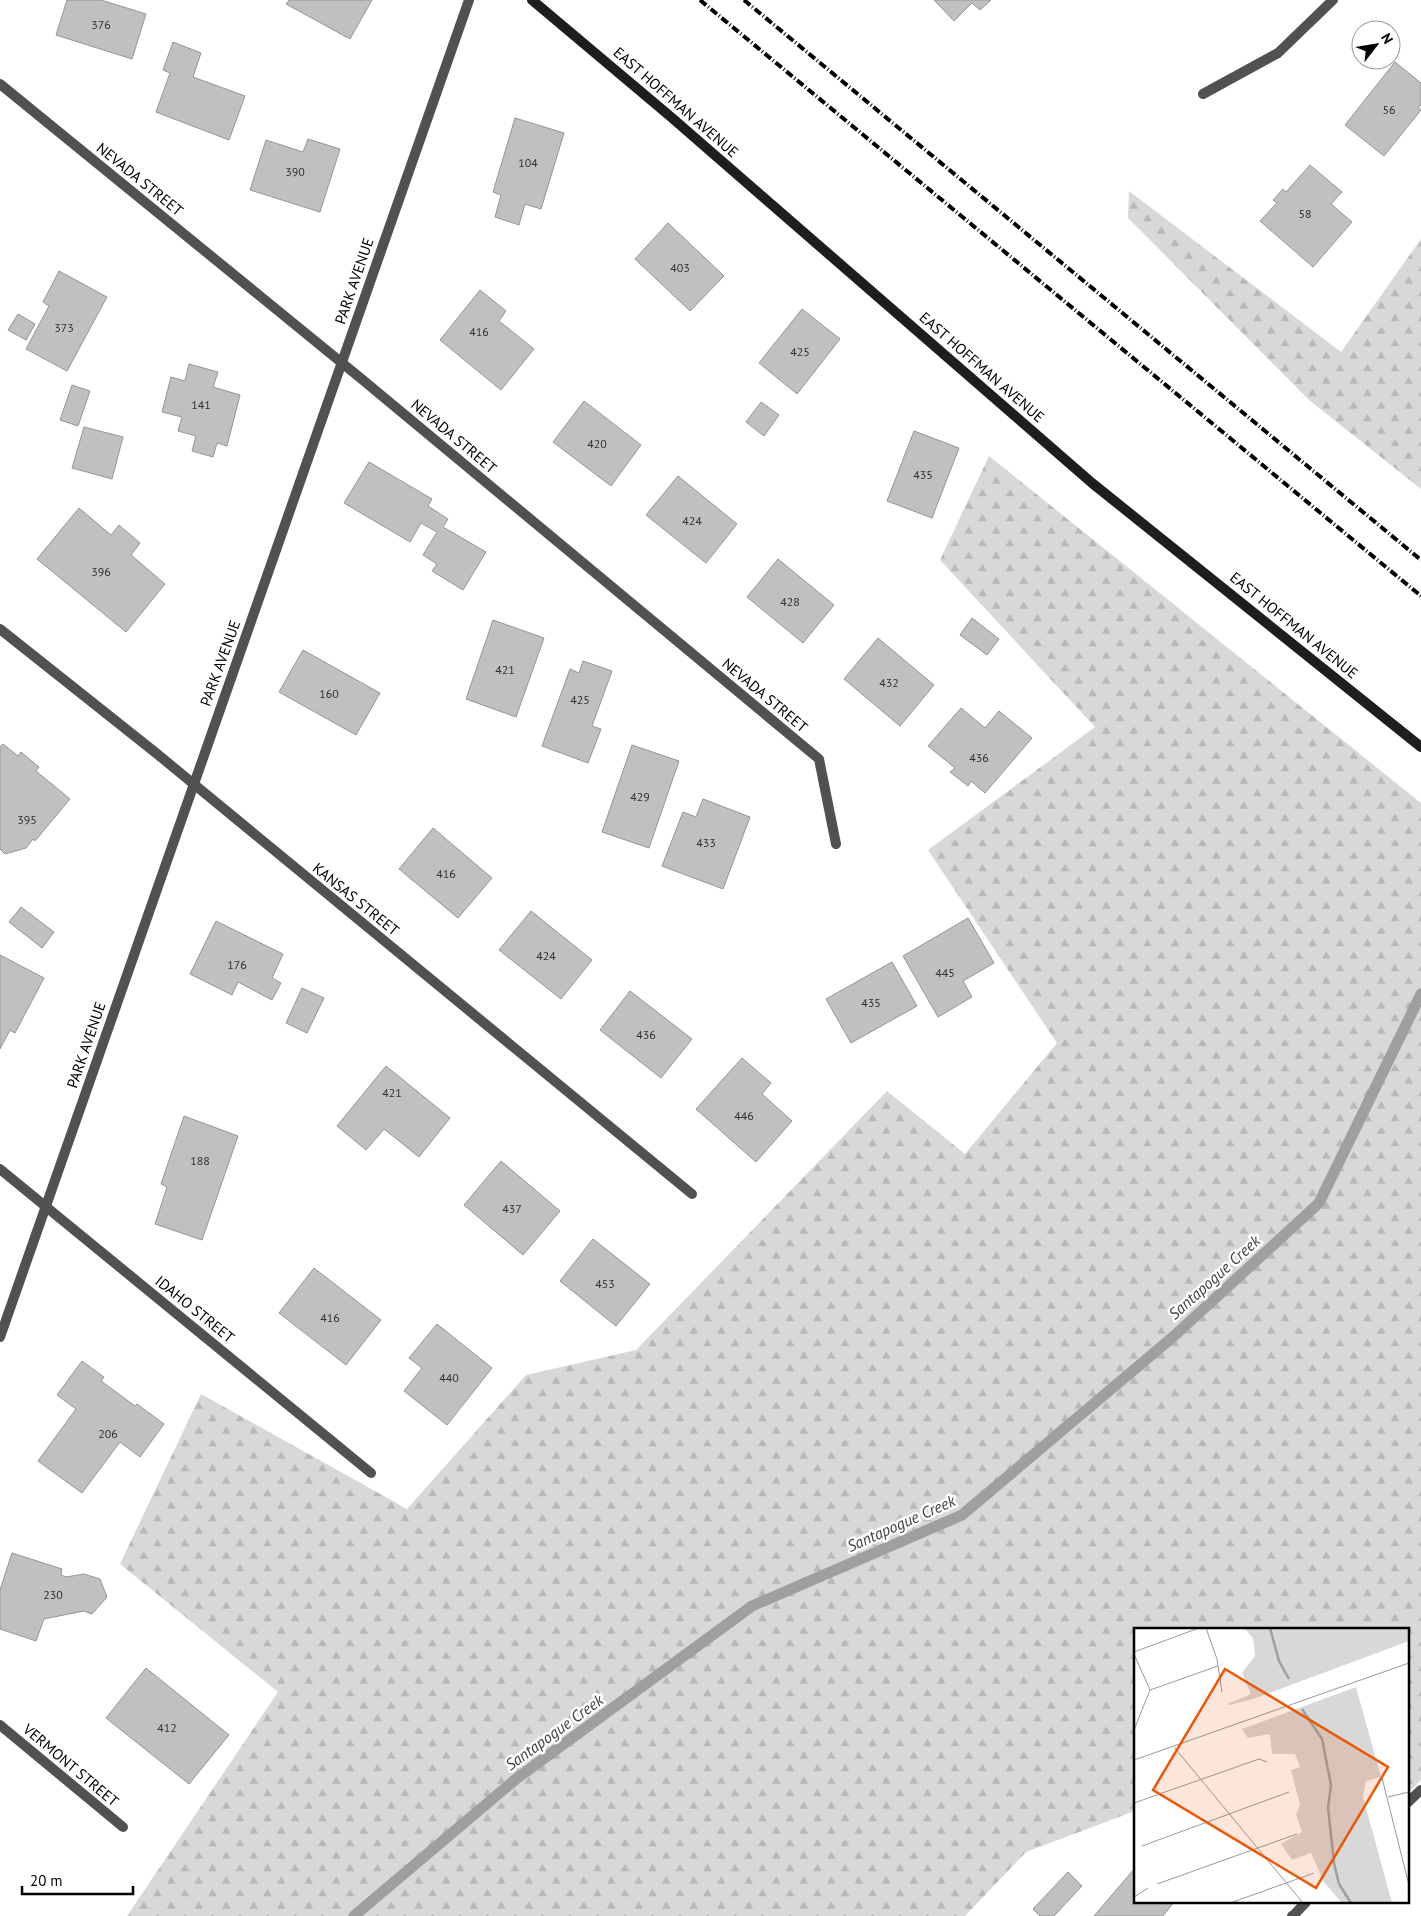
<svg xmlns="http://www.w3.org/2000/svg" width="1421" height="1916" font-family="'PT Sans',sans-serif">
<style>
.forest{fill:url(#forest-firs)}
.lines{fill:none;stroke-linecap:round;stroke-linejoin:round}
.stream{stroke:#9f9f9f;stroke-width:11}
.building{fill:#c0c0c0;stroke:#959595}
.service{stroke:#515151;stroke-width:10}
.minor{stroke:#515151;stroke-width:10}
.tertiary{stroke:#515151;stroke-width:10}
.secondary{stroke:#1e1e1e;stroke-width:10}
.rail{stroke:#000;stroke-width:4;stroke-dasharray:8 2.5 1 2.5;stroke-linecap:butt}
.labels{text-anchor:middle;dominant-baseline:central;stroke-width:5;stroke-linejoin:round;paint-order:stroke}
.number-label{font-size:12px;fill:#303030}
.street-label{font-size:15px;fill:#000;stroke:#fff}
.water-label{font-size:16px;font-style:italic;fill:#404040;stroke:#fff}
.inset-river{fill:none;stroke:#9f9f9f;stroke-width:2.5}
.inset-road{fill:none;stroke:#999;stroke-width:1}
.view{fill:#e8590c;fill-opacity:0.15;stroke:#e8590c;stroke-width:2.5}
.inset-edge{fill:none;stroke:#000;stroke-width:2.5}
</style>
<defs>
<pattern id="forest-firs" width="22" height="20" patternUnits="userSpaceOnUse" patternTransform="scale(1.25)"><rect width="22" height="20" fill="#d8d8d8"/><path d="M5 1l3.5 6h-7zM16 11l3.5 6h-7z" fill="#b8b8b8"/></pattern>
</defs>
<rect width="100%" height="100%" fill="#fff"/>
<g class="forest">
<polygon points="1129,191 1341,352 1421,239 1421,489 1309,400 1128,218"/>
<polygon points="989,456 1421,803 1421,1780 1407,1794 1407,1630 1135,1630 1135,1811 1026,1852 965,1916 127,1916 278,1692 120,1564 201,1394 407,1509 526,1375 636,1350 887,1091 965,1154 1057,1043 928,850 1095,727 940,560"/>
</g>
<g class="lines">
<polyline class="stream" points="354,1916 516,1779 752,1606 962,1515 1174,1336 1319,1203 1421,994"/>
</g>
<g class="building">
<polygon points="67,0 101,0 146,14 132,59 56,35"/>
<polygon points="289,0 372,0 350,39 286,4"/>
<polygon points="934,0 991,0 980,10 972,3 954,21"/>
<polygon points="173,42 201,53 193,77 245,96 229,140 156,112 170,73 163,70"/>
<polygon points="1395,62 1421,83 1421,105 1418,108 1421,110 1384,156 1345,125"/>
<polygon points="515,118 564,133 541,209 525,204 519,225 495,217 501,195 493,192"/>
<polygon points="308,139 340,149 320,212 250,190 266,140 303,152"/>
<polygon points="1310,165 1342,192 1331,204 1352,222 1313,267 1260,221 1277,203 1273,200 1283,189 1286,192"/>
<polygon points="668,223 724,276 690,311 635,259"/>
<polygon points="59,271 107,297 67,371 26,349 49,306 43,302"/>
<polygon points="480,290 506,311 499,321 534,349 501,390 440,340"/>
<polygon points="802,309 840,339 797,394 759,363"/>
<polygon points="18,314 35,324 26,340 8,330"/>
<polygon points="189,364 218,372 213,387 240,395 227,446 217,443 213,457 192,451 196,436 178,431 182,417 162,412 171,377 185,381"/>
<polygon points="72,385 90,391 78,426 60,420"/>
<polygon points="584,401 641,445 611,486 553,442"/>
<polygon points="761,402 779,415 764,436 746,422"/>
<polygon points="84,427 123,437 112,479 72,468"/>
<polygon points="914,431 959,448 932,518 887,501"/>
<polygon points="369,462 432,499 428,506 448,519 443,527 486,552 463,590 432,571 437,564 423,555 437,532 421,523 410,542 344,503"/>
<polygon points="678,476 737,524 706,563 646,515"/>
<polygon points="79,508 111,535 119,525 140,543 131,555 165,584 126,632 37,559"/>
<polygon points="778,559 834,605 803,643 747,597"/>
<polygon points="972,618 999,639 987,655 960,635"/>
<polygon points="493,620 544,638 516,717 466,699"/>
<polygon points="878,638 934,685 900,726 844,679"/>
<polygon points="303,650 380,693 356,735 279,692"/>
<polygon points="583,661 612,671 592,726 601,729 588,763 542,746 570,669 579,673"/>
<polygon points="961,708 985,728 999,711 1032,738 985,793 971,781 968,786 950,772 955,768 928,746"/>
<polygon points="3,744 18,756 21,752 39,767 36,771 70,799 35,841 33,839 26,848 5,854 0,849 0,747"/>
<polygon points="632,745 679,761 649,848 602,832"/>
<polygon points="703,799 750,817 723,889 662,866 683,812 696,817"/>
<polygon points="433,828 492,878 458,918 399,869"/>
<polygon points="21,907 54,932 42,948 9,922"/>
<polygon points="531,911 592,960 561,999 499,950"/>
<polygon points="968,918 994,963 963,981 972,997 938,1017 903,956"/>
<polygon points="216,921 283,954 272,978 281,983 272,1000 238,982 232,995 190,974"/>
<polygon points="0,955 44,978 15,1033 10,1030 0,1049"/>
<polygon points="892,962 917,1006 851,1043 826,999"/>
<polygon points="302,988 324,998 307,1033 286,1023"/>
<polygon points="630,991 692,1039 661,1078 600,1030"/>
<polygon points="742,1058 771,1083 762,1094 792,1121 756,1162 696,1109"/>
<polygon points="386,1066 450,1118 419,1157 384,1129 366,1150 337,1126"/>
<polygon points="184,1116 238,1136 202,1240 155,1224 167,1187 161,1184"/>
<polygon points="501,1161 560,1211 523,1255 464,1205"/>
<polygon points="593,1239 650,1284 616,1326 560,1281"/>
<polygon points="314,1268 381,1320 346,1365 279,1313"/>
<polygon points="437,1324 492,1368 447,1425 404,1391 422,1368 409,1358"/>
<polygon points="82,1361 104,1377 101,1381 135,1406 137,1404 164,1424 140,1457 120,1442 82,1493 38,1461 76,1409 57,1395"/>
<polygon points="12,1553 62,1569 61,1575 66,1577 84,1574 100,1579 107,1597 92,1614 84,1611 44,1619 36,1641 0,1629 0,1590"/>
<polygon points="146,1668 229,1735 189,1784 106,1718"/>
<polygon points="1135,1868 1135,1902 1174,1902 1163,1916 1094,1916"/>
<polygon points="1068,1872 1082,1886 1054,1916 1040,1916 1033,1909"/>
</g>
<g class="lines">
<g class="service">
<polyline points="1407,1803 1421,1790"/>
<polyline points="1293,1916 1306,1902"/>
</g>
<g class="minor">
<polyline points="0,84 363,380 819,759 836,844"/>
<polyline points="1203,94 1278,53 1333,0"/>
<polyline points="0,629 156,753 692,1194"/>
<polyline points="0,1169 371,1473"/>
<polyline points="0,1725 123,1827"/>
<polyline points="1292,1916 1293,1916"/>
</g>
<polyline class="tertiary" points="0,1337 469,0"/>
<polyline class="secondary" points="532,0 671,117 1092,483 1421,747"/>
<g class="rail">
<polyline points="700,0 1421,596"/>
<polyline points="744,0 1421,560"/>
</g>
</g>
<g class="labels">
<g class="number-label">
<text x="101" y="24">376</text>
<text x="1389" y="109">56</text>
<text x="528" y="162">104</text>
<text x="295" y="171">390</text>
<text x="1305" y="213">58</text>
<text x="680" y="267">403</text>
<text x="64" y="327">373</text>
<text x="479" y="331">416</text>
<text x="800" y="351">425</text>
<text x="201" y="404">141</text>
<text x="597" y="443">420</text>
<text x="923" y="474">435</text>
<text x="692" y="520">424</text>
<text x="101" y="571">396</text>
<text x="790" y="601">428</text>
<text x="505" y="669">421</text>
<text x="889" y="682">432</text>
<text x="329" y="693">160</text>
<text x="580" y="699">425</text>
<text x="979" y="757">436</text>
<text x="640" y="796">429</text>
<text x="27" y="819">395</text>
<text x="706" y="842">433</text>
<text x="446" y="873">416</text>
<text x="546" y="955">424</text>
<text x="237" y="964">176</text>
<text x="945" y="972">445</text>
<text x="871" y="1002">435</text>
<text x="646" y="1034">436</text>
<text x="392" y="1092">421</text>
<text x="744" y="1115">446</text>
<text x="200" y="1160">188</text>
<text x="512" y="1208">437</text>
<text x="605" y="1283">453</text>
<text x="330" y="1317">416</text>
<text x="449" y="1377">440</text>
<text x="108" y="1433">206</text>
<text x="53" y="1594">230</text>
<text x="167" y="1727">412</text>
</g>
<g class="street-label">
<text transform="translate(676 102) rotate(41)">EAST HOFFMAN AVENUE</text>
<text transform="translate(140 179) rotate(39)">NEVADA STREET</text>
<text transform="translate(354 281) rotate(-71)">PARK AVENUE</text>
<text transform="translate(982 367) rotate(41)">EAST HOFFMAN AVENUE</text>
<text transform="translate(454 436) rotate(40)">NEVADA STREET</text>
<text transform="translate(1294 625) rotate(39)">EAST HOFFMAN AVENUE</text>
<text transform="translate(220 663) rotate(-70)">PARK AVENUE</text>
<text transform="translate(765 695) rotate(40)">NEVADA STREET</text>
<text transform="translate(356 899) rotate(39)">KANSAS STREET</text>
<text transform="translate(86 1045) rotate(-71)">PARK AVENUE</text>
<text transform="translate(195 1309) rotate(39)">IDAHO STREET</text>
<text transform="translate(71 1765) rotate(40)">VERMONT STREET</text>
</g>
<g class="water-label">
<text transform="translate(1214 1277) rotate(-42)">Santapogue Creek</text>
<text transform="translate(901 1523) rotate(-24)">Santapogue Creek</text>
<text transform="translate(554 1732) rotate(-36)">Santapogue Creek</text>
</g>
</g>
<g transform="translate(1134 1628)">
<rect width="275" height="275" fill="#fff"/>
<path d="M 110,0 L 275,0 L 275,13 L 119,71 L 95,77 L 93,76 L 117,66 L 108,45 L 121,28 L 119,10 ZM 222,59 L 247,149 L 232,153 L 229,169 L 258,275 L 208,275 L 190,254 L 177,225 L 158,232 L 147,216 L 168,204 L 162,187 L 166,177 L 157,142 L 166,139 L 161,126 L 138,126 L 136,106 L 114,110 L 108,101 Z" fill="#d8d8d8"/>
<path class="inset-river" d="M 136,0 L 145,33 L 155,51M 168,81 L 188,111 L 197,157 L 194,180 L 200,235 L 205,256 L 217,275"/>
<path class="inset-road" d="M 72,0 L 83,31 L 88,64M 0,24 L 65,0M 0,26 L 16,62 L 0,102M 16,62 L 84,38M 40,119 L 169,275M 0,132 L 275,35M 248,150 L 275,257M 254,169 L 275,164M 0,175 L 125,131 L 133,134M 8,218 L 155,164M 23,256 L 163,206M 0,269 L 14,260M 96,275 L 180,245"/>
<path class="view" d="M 91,41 L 254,139 L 182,260 L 19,162 Z"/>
<rect width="275" height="275" class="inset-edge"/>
</g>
<g transform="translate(1376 45) rotate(59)"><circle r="24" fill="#ffffff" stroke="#999999"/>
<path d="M0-4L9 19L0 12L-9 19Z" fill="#000000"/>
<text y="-8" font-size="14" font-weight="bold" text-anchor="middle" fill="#000000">N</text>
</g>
<path d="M22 1886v8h111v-8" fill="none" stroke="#000000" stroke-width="2.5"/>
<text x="30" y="1886" font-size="15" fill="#000000" stroke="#ffffff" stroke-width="4" paint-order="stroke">20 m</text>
</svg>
